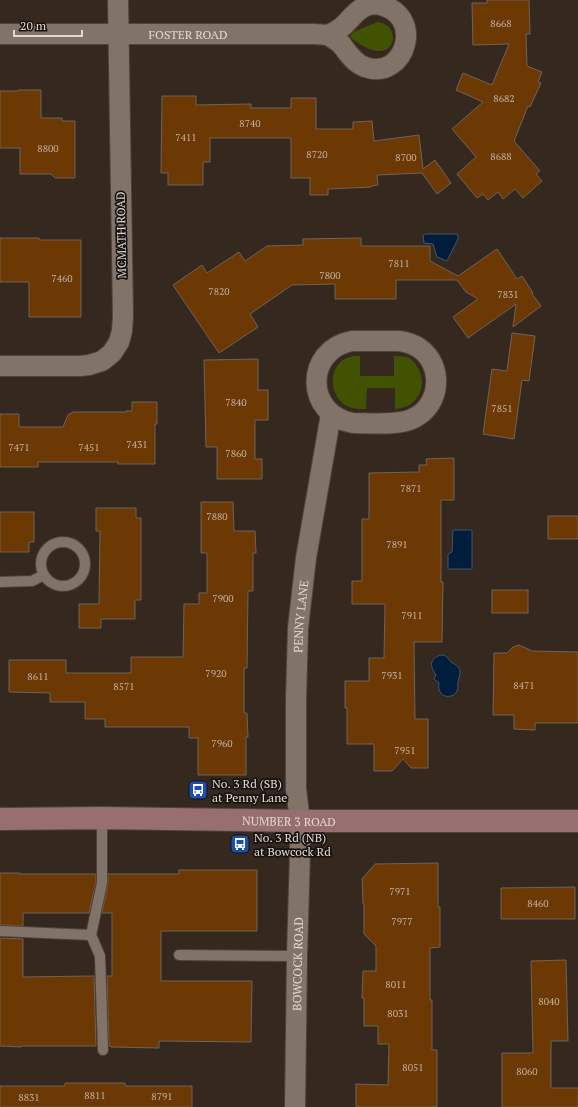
<svg xmlns="http://www.w3.org/2000/svg" width="578" height="1107" font-family="'PT Serif',serif">
<style>
.green{fill:#415300}
.water{fill:#001d3b;stroke:#435568}
.building{fill:#6c3905;stroke:#716257}
.lines{fill:none;stroke-linecap:round;stroke-linejoin:round}
.service-casing{stroke:#50443d;stroke-width:12}
.minor-casing{stroke:#50443d;stroke-width:22}
.secondary-casing{stroke:#50443d;stroke-width:24}
.service{stroke:#827368;stroke-width:10}
.minor{stroke:#827368;stroke-width:20}
.secondary{stroke:#976f71;stroke-width:22}
.labels{text-anchor:middle;dominant-baseline:central;stroke-width:3.5;stroke-linejoin:round;paint-order:stroke}
.number-label{font-size:10px;fill:#c3b09e}
.street-label{font-size:12px;fill:#e0d7d1;stroke:#18130f}
.poi-label{font-size:12px;fill:#e0d7d1;stroke:#18130f;text-anchor:start}
</style>
<rect width="100%" height="100%" fill="#35291f"/>
<g class="green">
<path d="M 378,22 C 399,25 397,53 377,51 C 368,50 358,43 351,38 L 350,36 L 353,32 Z"/>
<path d="M 354,356 L 360,356 L 360,376 L 394,376 L 394,356 C 398,356 402,356 407,357 C 411,358 414,362 416,365 C 430,384 418,408 395,409 L 395,388 L 367,388 L 366,409 C 359,409 351,409 345,405 C 332,396 328,374 340,363 C 343,359 349,357 354,356 Z"/>
</g>
<g class="water">
<polygon points="426,234 457,234 458,236 458,239 447,261 437,257 433,244 424,243 423,235"/>
<polygon points="453,530 472,530 472,569 448,569 448,554 452,552"/>
<path d="M 441,655 C 447,655 447,658 451,662 C 453,664 456,664 458,667 C 462,672 459,676 458,682 C 457,685 459,687 457,691 C 453,700 436,698 439,683 L 434,679 L 436,675 C 429,665 430,659 441,655 Z"/>
</g>
<g class="building">
<polygon points="487,0 529,0 530,34 526,34 527,66 542,72 538,82 541,83 530,107 528,106 514,141 540,171 536,174 542,181 523,198 515,189 503,199 498,192 488,200 483,194 477,198 457,174 476,157 452,129 483,102 456,90 463,73 492,85 509,44 473,45 472,3 487,3"/>
<polygon points="18,90 41,90 41,118 62,118 62,121 75,121 75,178 55,178 51,174 20,174 20,148 0,148 0,91 18,91"/>
<polygon points="162,96 196,96 196,105 251,104 251,108 291,108 291,98 316,98 316,129 353,129 353,122 372,121 374,141 419,135 423,169 435,160 451,183 437,194 422,173 377,175 378,185 371,186 371,187 328,189 328,195 310,195 310,178 291,178 291,138 210,138 210,162 203,162 203,185 168,185 168,173 161,173"/>
<polygon points="0,238 39,238 39,240 81,240 81,317 29,317 29,282 0,282"/>
<polygon points="361,238 361,246 430,246 430,261 458,276 497,249 517,279 522,276 533,293 532,294 541,306 513,327 516,304 468,338 453,317 478,299 466,292 457,280 396,280 396,299 335,299 335,284 292,285 250,314 258,327 219,353 173,285 202,265 207,273 239,252 245,261 267,246 303,245 303,239"/>
<polygon points="512,333 535,336 529,381 522,380 514,439 483,434 492,369 507,371"/>
<polygon points="258,359 258,390 268,390 268,420 255,420 255,459 262,459 262,479 217,479 217,447 206,447 204,360"/>
<polygon points="132,402 157,402 157,424 155,424 155,464 118,464 118,462 38,462 38,467 0,467 0,414 19,414 19,427 63,427 68,415 73,412 126,412 126,411 132,411"/>
<polygon points="454,458 454,500 441,500 441,582 443,582 442,642 414,642 415,719 428,719 428,768 411,768 403,759 392,771 374,771 374,744 347,744 347,708 345,708 345,681 369,681 369,658 384,658 385,604 352,604 352,581 362,581 362,519 369,519 369,473 419,472 419,465 427,465 426,459"/>
<polygon points="201,502 233,502 234,531 255,531 256,553 253,553 253,591 248,591 247,668 244,668 244,713 247,713 248,737 246,737 246,775 198,775 198,738 189,738 189,727 105,727 105,719 85,719 85,702 50,702 50,693 9,692 9,660 66,660 66,673 131,673 131,657 183,657 184,604 199,604 199,593 207,593 207,553 201,553"/>
<polygon points="96,508 136,508 136,518 141,518 141,600 135,600 135,619 101,619 101,628 79,628 79,604 99,604 100,531 96,531"/>
<polygon points="0,512 34,512 34,542 29,542 29,552 0,552"/>
<rect x="548" y="516" width="30" height="23"/>
<rect x="492" y="590" width="36" height="23"/>
<polygon points="519,645 532,651 578,652 578,723 535,723 535,730 514,729 514,715 493,715 494,653 507,653 513,647"/>
<polygon points="438,863 438,907 440,907 440,947 430,948 430,1000 432,1000 432,1050 437,1050 437,1107 356,1107 356,1084 388,1085 389,1044 378,1044 378,1026 364,1026 364,998 362,998 363,971 376,971 376,946 364,934 364,904 363,904 362,879 375,864"/>
<polygon points="179,870 257,870 257,931 161,931 161,981 252,981 251,1042 159,1041 159,1048 111,1047 111,1046 109,1046 107,976 112,976 112,913 102,913 108,884 108,874 179,874"/>
<polygon points="0,873 20,873 20,874 96,874 96,882 89,913 23,913 23,926 0,925"/>
<polygon points="575,887 575,919 501,919 501,888"/>
<polygon points="0,938 23,939 23,977 94,976 96,1046 21,1046 21,1047 0,1046"/>
<polygon points="566,960 568,1041 551,1041 551,1088 578,1088 578,1107 502,1107 502,1053 533,1053 531,961"/>
<polygon points="65,1083 125,1083 125,1086 192,1086 192,1107 0,1107 0,1086 65,1086"/>
</g>
<g class="lines">
<defs>
<g id="service">
<circle cx="63" cy="564" r="22"/>
<polyline points="0,582 32,581 44,575"/>
<polyline points="102,818 102,883 91,935 100,956 103,1050"/>
<polyline points="0,931 91,935"/>
<polyline points="179,955 297,956"/>
</g>
<g id="minor">
<path d="M 376,4 C 427,12 406,82 365,67 C 354,63 348,53 341,44 C 337,41 333,38 328,35 C 333,33 338,30 342,27 C 353,17 360,4 376,4 Z"/>
<path id="s1" d="M 0,34 L 313,34 L 328,35"/>
<path d="M 352,341 L 399,341 C 406,342 413,344 419,348 C 444,365 441,405 414,418 C 400,426 370,423 353,423 C 305,415 304,350 352,341 Z"/>
<polyline points="0,366 80,366 89,365 102,361 112,353 119,342 122,331 123,316 118,0"/>
<path id="s2" d="M 295,1107 L 297,956 L 300,852 L 300,821 L 296,789 L 296,700 L 298,628 L 306,558 L 331,414"/>
</g>
<g id="secondary">
<path id="s3" d="M 0,819 L 102,818 L 300,821 L 578,821"/>
</g>
</defs>
<use href="#service" class="service-casing"/>
<use href="#minor" class="minor-casing"/>
<use href="#secondary" class="secondary-casing"/>
<use href="#service" class="service"/>
<use href="#minor" class="minor"/>
<use href="#secondary" class="secondary"/>
</g>
<defs>
<symbol id="bus-square" viewBox="-11 -11 22 22"><rect x="-9" y="-9" width="18" height="18" rx="4" fill="#1a4fb4" stroke="#18130f"/><path d="M-5-6H5V4H4V6H2V4H-2V6H-4V4H-5ZM-3.5-4V0h7V-4ZM-3.5 1.2v1.5H-2V1.2ZM2 1.2v1.5H3.5V1.2Z" fill="#fff"/></symbol>
</defs>
<g fill-rule="evenodd">
<use href="#bus-square" x="187" y="779" width="22" height="22"/>
<use href="#bus-square" x="229" y="833" width="22" height="22"/>
</g>
<g class="labels">
<g class="number-label">
<text x="501" y="23">8668</text>
<text x="504" y="98">8682</text>
<text x="250" y="123">8740</text>
<text x="186" y="137">7411</text>
<text x="48" y="148">8800</text>
<text x="317" y="154">8720</text>
<text x="501" y="156">8688</text>
<text x="406" y="157">8700</text>
<text x="399" y="263">7811</text>
<text x="330" y="275">7800</text>
<text x="62" y="278">7460</text>
<text x="219" y="291">7820</text>
<text x="508" y="294">7831</text>
<text x="236" y="402">7840</text>
<text x="502" y="408">7851</text>
<text x="137" y="444">7431</text>
<text x="19" y="447">7471</text>
<text x="89" y="447">7451</text>
<text x="236" y="453">7860</text>
<text x="411" y="488">7871</text>
<text x="217" y="516">7880</text>
<text x="397" y="544">7891</text>
<text x="223" y="598">7900</text>
<text x="412" y="615">7911</text>
<text x="216" y="673">7920</text>
<text x="392" y="675">7931</text>
<text x="38" y="676">8611</text>
<text x="524" y="685">8471</text>
<text x="124" y="686">8571</text>
<text x="222" y="743">7960</text>
<text x="405" y="750">7951</text>
<text x="400" y="891">7971</text>
<text x="538" y="903">8460</text>
<text x="402" y="921">7977</text>
<text x="396" y="984">8011</text>
<text x="549" y="1001">8040</text>
<text x="398" y="1013">8031</text>
<text x="413" y="1067">8051</text>
<text x="527" y="1071">8060</text>
<text x="95" y="1095">8811</text>
<text x="162" y="1096">8791</text>
<text x="29" y="1097">8831</text>
</g>
<g class="street-label">
<text stroke="none"><textPath href="#s1" startOffset="188">FOSTER ROAD</textPath></text>
<text transform="translate(121 235) rotate(-91)">MCMATH ROAD</text>
<text stroke="none"><textPath href="#s2" startOffset="491">PENNY LANE</textPath></text>
<text stroke="none"><textPath href="#s3" startOffset="289">NUMBER 3 ROAD</textPath></text>
<text stroke="none"><textPath href="#s2" startOffset="143">BOWCOCK ROAD</textPath></text>
</g>
<g class="poi-label">
<text x="212" y="783">No. 3 Rd (SB)<tspan x="212" dy="14">at Penny Lane</tspan></text>
<text x="254" y="837">No. 3 Rd (NB)<tspan x="254" dy="14">at Bowcock Rd</tspan></text>
</g>
</g>
<path d="M14 30v6h68v-6" fill="none" stroke="#e0d7d1" stroke-width="2"/>
<text x="20" y="30" font-size="12" fill="#e0d7d1" stroke="#18130f" stroke-width="3" paint-order="stroke">20 m</text>
</svg>
